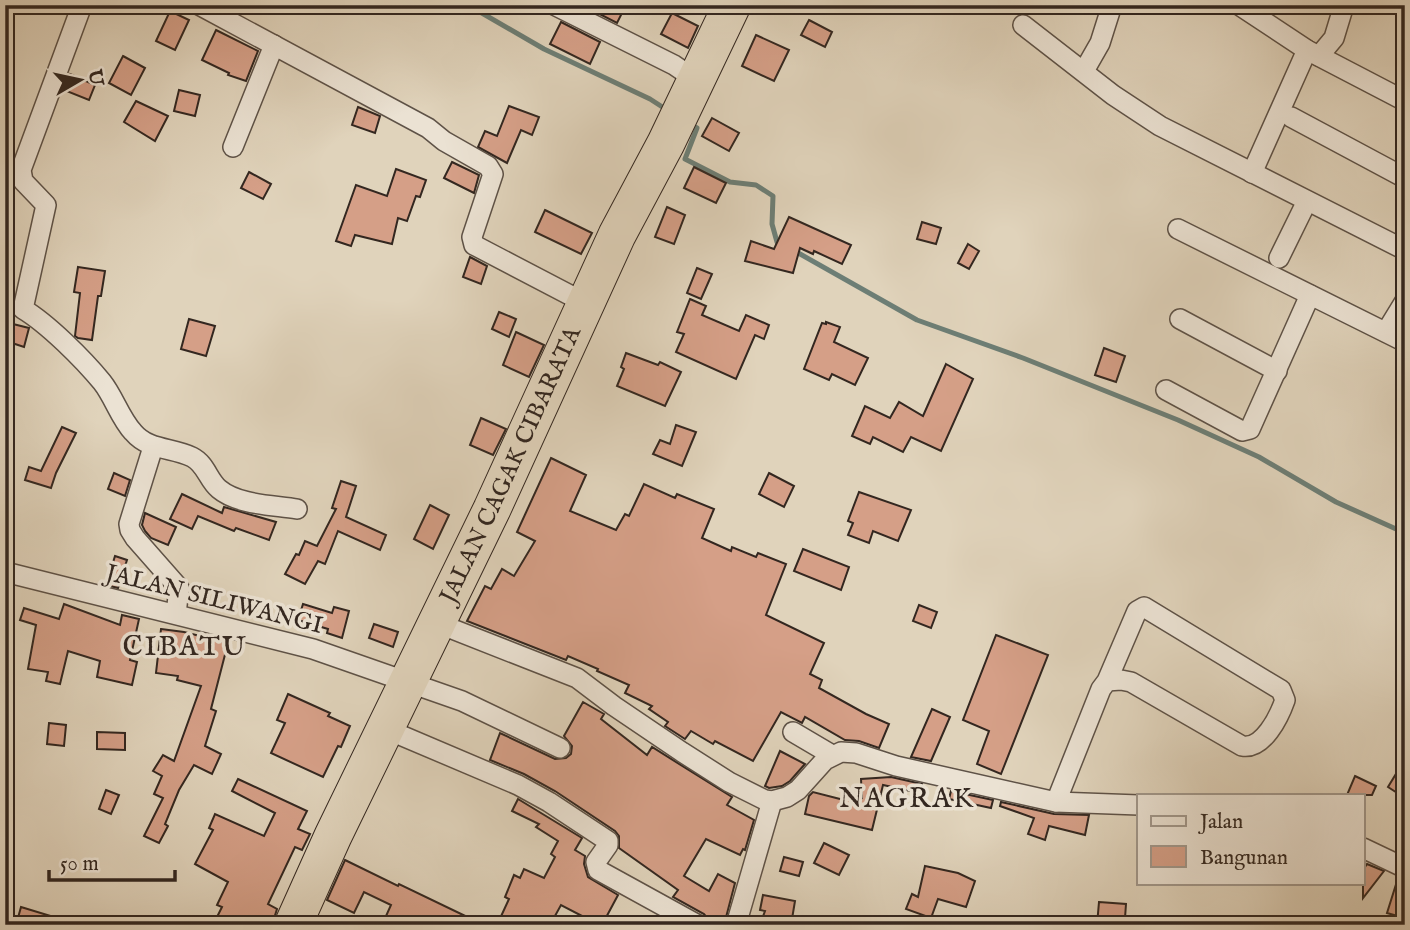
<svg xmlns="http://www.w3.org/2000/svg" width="1410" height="930" font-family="'IM FELL English',serif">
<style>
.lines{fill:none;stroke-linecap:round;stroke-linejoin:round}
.stream{stroke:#6d7e75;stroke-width:5}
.building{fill:#d59f87;stroke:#332720;stroke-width:2}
.street-casing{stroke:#5e5247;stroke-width:22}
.highway-casing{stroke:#332720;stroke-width:39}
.street{stroke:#ebe2d3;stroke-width:19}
.highway{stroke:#e0d3bb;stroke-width:37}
.labels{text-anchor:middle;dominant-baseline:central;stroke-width:7;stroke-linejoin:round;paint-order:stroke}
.street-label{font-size:24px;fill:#332720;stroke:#ebe2d3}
.quarter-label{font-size:28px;letter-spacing:2px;fill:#332720;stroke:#ebe2d3}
</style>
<rect width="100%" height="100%" fill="#e0d3bb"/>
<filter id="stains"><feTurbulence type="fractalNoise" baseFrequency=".00286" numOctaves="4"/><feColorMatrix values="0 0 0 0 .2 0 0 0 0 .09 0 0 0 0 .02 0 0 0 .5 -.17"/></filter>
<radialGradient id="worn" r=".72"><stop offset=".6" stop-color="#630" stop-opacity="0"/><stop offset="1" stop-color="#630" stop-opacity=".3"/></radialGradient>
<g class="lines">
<g class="stream">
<polyline points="468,5 544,49 650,99 667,110"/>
<polyline points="690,124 697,128 685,159 730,182 756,185 773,196 772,224 777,242 781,244"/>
<polyline points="793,250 917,320 1023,358 1178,420 1259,457 1336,502 1405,533"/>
</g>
</g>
<g class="building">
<polygon points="582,5 626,5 617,23"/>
<polygon points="170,11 189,20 175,50 156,41"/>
<polygon points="672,13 698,26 688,48 661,34"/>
<polygon points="809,20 832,32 825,47 801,35"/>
<polygon points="561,22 600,42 590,64 550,44"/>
<polygon points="216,30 258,51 246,81 228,75 229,73 202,60"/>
<polygon points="756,35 789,50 774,81 742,66"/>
<polygon points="123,56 145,68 131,95 109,83"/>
<polygon points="70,74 95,85 89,100 64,90"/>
<polygon points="179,90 200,95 195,116 174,111"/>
<polygon points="136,101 168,116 155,141 124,122"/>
<polygon points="509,106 539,117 532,135 521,130 507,163 478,147 485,131 497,136"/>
<polygon points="358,107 380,116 375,133 352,125"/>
<polygon points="712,118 739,133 729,151 702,136"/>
<polygon points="452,162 479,175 474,193 444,178"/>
<polygon points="694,167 726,183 716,203 684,188"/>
<polygon points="396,169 426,180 420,197 416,196 407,221 398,218 392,244 355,235 351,246 336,241 356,185 387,196"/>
<polygon points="249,172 271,184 263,199 241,188"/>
<polygon points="667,207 685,215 674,244 655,237"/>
<polygon points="545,210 592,233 581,254 535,232"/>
<polygon points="789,217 851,245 842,264 814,251 813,254 800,248 793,273 745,261 751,241 774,249"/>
<polygon points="922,222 941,228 936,244 917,239"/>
<polygon points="968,244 979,251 969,269 958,263"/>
<polygon points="470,257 487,266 481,284 463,277"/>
<polygon points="78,267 105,271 101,296 98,296 92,340 78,338 75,336 80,293 74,292"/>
<polygon points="697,268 712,274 701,299 687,293"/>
<polygon points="690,299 706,306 702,315 739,331 746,315 769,325 764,339 755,335 736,379 676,352 684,334 677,332"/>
<polygon points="499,312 516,319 509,337 492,329"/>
<polygon points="189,319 215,326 206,356 181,349"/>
<polygon points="826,322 840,327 834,342 868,358 855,385 832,374 829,380 804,369 822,323 826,324"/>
<polygon points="13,324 29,328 24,347 9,342"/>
<polygon points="516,332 544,345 529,377 503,365"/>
<polygon points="1104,348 1125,356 1116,382 1095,375"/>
<polygon points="626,353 658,365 660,362 681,372 665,406 617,386 624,369 621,367"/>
<polygon points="946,364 973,379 941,451 911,437 903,452 873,437 870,444 852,436 865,406 890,418 899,402 923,416"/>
<polygon points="481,418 506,429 493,455 470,445"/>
<polygon points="676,425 696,432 682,466 653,454 660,440 670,444"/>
<polygon points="62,427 76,433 56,473 51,488 25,480 29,467 41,471"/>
<polygon points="551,458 586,475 570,511 616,530 625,514 629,516 644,484 675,498 677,494 714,509 702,538 731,551 732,547 756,557 758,553 786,564 766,615 824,643 810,674 822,680 819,688 866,714 889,724 879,748 859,741 845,740 805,717 802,723 781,712 753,761 715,741 713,744 691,731 685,739 665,726 668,722 649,709 652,706 625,693 629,685 597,671 598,669 568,656 566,660 467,621 485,586 491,589 502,569 514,576 535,541 517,532"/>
<polygon points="114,473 130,480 125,496 108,489"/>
<polygon points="769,473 794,486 784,507 759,494"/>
<polygon points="341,481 356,486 346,517 386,535 380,550 338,531 325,564 318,561 305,584 285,574 296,554 299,555 305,541 317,546 336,509 332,508"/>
<polygon points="859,492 911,510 898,541 873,531 869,543 848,535 853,523 848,521"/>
<polygon points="182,494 222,513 224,507 276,522 269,540 236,528 234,531 198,516 192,529 170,519"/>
<polygon points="430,505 449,515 433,549 414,539"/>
<polygon points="145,513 176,527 168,545 151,538 145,531 142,525"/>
<polygon points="803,549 849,567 841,590 794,571"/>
<polygon points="115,556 127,560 118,588 106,585"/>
<polygon points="64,604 120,625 122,615 139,619 130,660 137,662 132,685 97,677 100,661 68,651 60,684 46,681 48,672 28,669 36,625 20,620 24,608 59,619"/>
<polygon points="303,604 332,613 334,607 349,611 342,638 327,633 328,629 298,620"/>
<polygon points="919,605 937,612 931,628 913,621"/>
<polygon points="374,624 398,632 393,647 369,638"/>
<polygon points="161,629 184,632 228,643 211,709 216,711 205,746 221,754 212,774 194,765 179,790 165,824 168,826 159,843 144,836 163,798 154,794 162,776 153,771 163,755 174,761 201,686 177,680 178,676 156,673"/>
<polygon points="996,635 1048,655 1001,774 977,764 989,731 963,720"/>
<polygon points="288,694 330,713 328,716 350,726 341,747 338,746 323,777 271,753 285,723 277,720"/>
<polygon points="583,702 604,714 601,719 647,755 652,747 732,797 727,805 754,820 745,850 743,849 740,855 706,839 684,876 709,891 718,874 735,883 724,925 713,925 704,914 673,897 678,890 619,848 619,836 615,831 555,791 524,774 490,760 500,733 555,759 566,758 571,754 572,746 564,736"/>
<polygon points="932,709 950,717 931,761 911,757"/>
<polygon points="49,723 66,725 64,746 47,744"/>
<polygon points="97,732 125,733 125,750 97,749"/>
<polygon points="780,751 805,764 790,781 782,786 769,788 765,786"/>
<polygon points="1405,759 1405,798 1388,787"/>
<polygon points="1355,776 1376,786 1372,795 1347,795"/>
<polygon points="891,777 922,784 920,793 883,785 872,830 805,814 809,796 813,792 844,800 846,794 862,798 861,779"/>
<polygon points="238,779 307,811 298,829 310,834 302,850 295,847 268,904 277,909 272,925 213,925 222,907 217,905 228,882 195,864 213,830 209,828 215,814 264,836 275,813 232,791"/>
<polygon points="106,790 119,795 111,814 99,809"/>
<polygon points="951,791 993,800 991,808 949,799"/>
<polygon points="518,799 582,838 575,850 585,856 584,864 588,877 618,895 602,925 580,925 584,917 561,905 550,925 497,925 509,899 505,897 514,875 520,878 524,869 544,878 555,857 551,854 558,841 536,827 539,824 512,811"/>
<polygon points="1001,802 1054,814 1089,815 1085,835 1049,826 1045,840 1028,834 1034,818 1000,806"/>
<polygon points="824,843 849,855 839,875 814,863"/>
<polygon points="784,857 803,862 799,876 780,871"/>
<polygon points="345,860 398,886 399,884 484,925 382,925 391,905 364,892 354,913 327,900"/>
<polygon points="1367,864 1384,871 1363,898 1363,870"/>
<polygon points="925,866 958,873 975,881 966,907 938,899 931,918 906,909 912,894 918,897"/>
<polygon points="1398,878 1405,880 1405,903 1401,917 1387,913"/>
<polygon points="763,895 795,901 791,925 760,925 765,911 760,910"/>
<polygon points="1099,902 1126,904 1125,918 1120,917 1119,925 1097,925"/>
<polygon points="21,907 67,921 67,925 16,925"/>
</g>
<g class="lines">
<defs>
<g id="street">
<path d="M 82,5 L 21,170 L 23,181 L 46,205 L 23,309 C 48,324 83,359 102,382 C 114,397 120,418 133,432 C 149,451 172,447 192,457 C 206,464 208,480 219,489 C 238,505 273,505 297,509"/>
<polyline points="199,5 428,128 444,141 488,166 493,174 472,237 474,245 587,304"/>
<polyline points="554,5 674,65 696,80"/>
<polyline points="1239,5 1307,50 1405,101"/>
<polyline points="1023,25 1113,95 1160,126 1405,250"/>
<polyline points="1319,56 1334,38 1344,5"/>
<polyline points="1084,71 1100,43 1112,5"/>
<polyline points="1291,117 1405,178"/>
<polyline points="233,147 274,45"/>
<polyline points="1252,173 1307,50"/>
<polyline points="1178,229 1405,342"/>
<polyline points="1279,258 1307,201"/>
<polyline points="1180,319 1277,371"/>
<polyline points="1386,332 1405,301"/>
<polyline points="1166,390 1242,431 1250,429 1310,295"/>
<polyline points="153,447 129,524 130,530 135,538 179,588 176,614"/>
<polyline points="5,572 313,649 462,701 560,748"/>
<polyline points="437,623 577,678 614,706 682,752 729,782 765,800 772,801 787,797 798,790 825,760 841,752 856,753 896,766 1056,802 1139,805"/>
<polyline points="386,729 518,785 549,802 608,841 608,845 596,862 598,870 698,925"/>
<polyline points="793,732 832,755"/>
<path d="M 1056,802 L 1101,689 L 1107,681 L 1137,611 L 1144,607 L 1281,690 L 1285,700 C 1279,717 1263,750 1242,746 L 1131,682 L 1121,680 L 1107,681"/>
<polyline points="1363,848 1405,868"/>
<polyline points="736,925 772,801"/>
</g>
<g id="highway">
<path id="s1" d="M 293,925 L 333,836 L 492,509 L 617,235 L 666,143 L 732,5"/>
</g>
</defs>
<use href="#street" class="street-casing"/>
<use href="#highway" class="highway-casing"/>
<use href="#street" class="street"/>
<use href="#highway" class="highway"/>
</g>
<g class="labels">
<g class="street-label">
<text stroke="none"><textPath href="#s1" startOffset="509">JALAN CAGAK CIBARATA</textPath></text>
<text transform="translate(214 600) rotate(14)">JALAN SILIWANGI</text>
</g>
<g class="quarter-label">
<text x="185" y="647">CIBATU</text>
<text x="907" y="799">NAGRAK</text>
</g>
</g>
<rect width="1410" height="930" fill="none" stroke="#e0d3bb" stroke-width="28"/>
<rect x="7" y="7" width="1396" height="916" fill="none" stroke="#332720" stroke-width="3.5"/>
<rect x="14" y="14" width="1382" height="902" fill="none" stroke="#332720" stroke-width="2"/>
<rect x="1137" y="794" width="228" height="91" fill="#ebe2d3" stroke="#a1978b" stroke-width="2"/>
<rect x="1151" y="816" width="35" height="10" fill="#ebe2d3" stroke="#a1978b" stroke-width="2"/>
<text x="1200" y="828" font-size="21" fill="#332720">Jalan</text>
<rect x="1151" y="846" width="35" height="21" fill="#d59f87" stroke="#a1978b" stroke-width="2"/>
<text x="1200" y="864" font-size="21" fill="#332720">Bangunan</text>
<g transform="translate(80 80) rotate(81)" stroke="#ebe2d3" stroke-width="5" paint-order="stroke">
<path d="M0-5L12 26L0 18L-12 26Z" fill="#332720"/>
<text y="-10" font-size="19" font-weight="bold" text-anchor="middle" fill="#332720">U</text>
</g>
<path d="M49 870v10h126v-10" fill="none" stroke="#332720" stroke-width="3.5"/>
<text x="60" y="870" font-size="21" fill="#332720" stroke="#ebe2d3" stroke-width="5" paint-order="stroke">50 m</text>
<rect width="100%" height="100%" filter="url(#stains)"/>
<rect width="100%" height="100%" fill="url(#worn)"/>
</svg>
